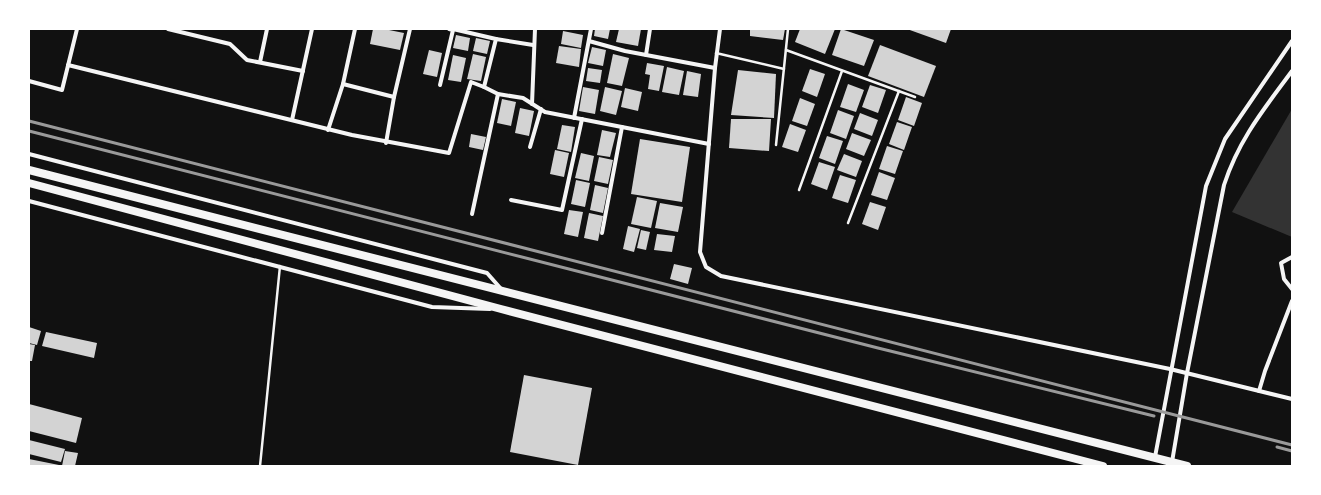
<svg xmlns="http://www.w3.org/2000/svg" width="1321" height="495" font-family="'Space Grotesk',sans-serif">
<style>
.water{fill:#333}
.building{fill:#d3d3d3}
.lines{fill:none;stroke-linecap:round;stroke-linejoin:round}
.service{stroke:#f5f5f5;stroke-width:2.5}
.minor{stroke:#f5f5f5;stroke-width:4}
.secondary{stroke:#f5f5f5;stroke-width:8}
.rail{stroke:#9a9a9a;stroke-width:3}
</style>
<rect width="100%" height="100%" fill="#111"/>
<polygon class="water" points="1292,109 1292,237 1232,212"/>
<g class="building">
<polygon points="373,29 384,29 404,33 400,50 370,44"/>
<polygon points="595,29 610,29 608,39 594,36"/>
<polygon points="619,29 641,29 638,46 616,42"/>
<polygon points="750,29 785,29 783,40 750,36"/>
<polygon points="800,29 835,29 825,54 795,42"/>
<polygon points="841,29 874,40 864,66 832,55"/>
<polygon points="907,29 951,29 946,43"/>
<polygon points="563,31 583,35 581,48 561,44"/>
<polygon points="456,35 470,38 468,51 453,48"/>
<polygon points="476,38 490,41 487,54 473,51"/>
<polygon points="880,45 936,66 924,97 868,76"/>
<polygon points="559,46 581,49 579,67 556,63"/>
<polygon points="592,47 606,50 603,66 588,63"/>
<polygon points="429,50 442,53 437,77 423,74"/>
<polygon points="473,54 486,57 481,81 467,79"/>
<polygon points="613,54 629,58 622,86 607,83"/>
<polygon points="453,55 466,58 461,82 448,80"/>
<polygon points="647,63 664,66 659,91 648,89 650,75 645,74"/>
<polygon points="667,67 684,71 679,95 662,92"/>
<polygon points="588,68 602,70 600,83 586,81"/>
<polygon points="810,69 825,74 817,97 802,91"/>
<polygon points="738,70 776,74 774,118 731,115"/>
<polygon points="687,71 701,74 698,97 683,95"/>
<polygon points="848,84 864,90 856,112 840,107"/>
<polygon points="870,85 886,90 878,113 862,107"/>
<polygon points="583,87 599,90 595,114 579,111"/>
<polygon points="605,87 622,91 616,115 600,111"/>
<polygon points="625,88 642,92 638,111 621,107"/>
<polygon points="906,97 922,103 914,126 898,120"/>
<polygon points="800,98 815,104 807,126 792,121"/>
<polygon points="502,99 516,102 511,126 497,123"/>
<polygon points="520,108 534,111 529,136 515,133"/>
<polygon points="838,110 854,116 846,139 830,133"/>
<polygon points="860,113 878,120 872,136 854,129"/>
<polygon points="731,119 771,119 769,151 729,148"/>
<polygon points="897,122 912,127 904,150 889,144"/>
<polygon points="790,124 806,130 798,152 782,147"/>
<polygon points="562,125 575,127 571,152 557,149"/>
<polygon points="602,130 616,133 610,157 597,155"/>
<polygon points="852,133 871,140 864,156 846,149"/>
<polygon points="471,134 486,137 483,150 469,147"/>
<polygon points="827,136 843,141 835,164 819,158"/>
<polygon points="640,139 690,147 682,202 631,194"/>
<polygon points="887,146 903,151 895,174 879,169"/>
<polygon points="555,150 569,153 564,177 550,174"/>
<polygon points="581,153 594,156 589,181 575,178"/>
<polygon points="844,154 862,161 856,177 837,170"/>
<polygon points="599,157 613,160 608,184 594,181"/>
<polygon points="819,162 835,167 827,190 811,184"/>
<polygon points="879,172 895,178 887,200 871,195"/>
<polygon points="840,175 856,180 848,203 832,198"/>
<polygon points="576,180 590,183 585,207 571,204"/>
<polygon points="595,185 608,188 603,213 590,210"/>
<polygon points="637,197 657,201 651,228 631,224"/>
<polygon points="870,202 886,207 878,230 862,224"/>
<polygon points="660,203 683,207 678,232 655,228"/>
<polygon points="569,210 583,212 578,237 564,234"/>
<polygon points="589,213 603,216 598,241 584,238"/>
<polygon points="628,226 640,229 634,252 623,249"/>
<polygon points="641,230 650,232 646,250 637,248"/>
<polygon points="657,234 675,236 672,252 654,250"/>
<polygon points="674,264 692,268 688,284 670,279"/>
<polygon points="29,327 41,331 37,345 29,343"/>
<polygon points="46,332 97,343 94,358 42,346"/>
<polygon points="29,344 35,345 32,361 29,361"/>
<polygon points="524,375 592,388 578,465 510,452"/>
<polygon points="29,404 82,418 76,443 29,431"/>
<polygon points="29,440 65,449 61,462 29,454"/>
<polygon points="65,451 78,453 75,466 62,466"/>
<polygon points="29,459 59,465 59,466 29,466"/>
</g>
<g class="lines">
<g class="service">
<polyline points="786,50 915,97"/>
<polyline points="716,53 784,69"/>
<polyline points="776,145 788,29"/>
<polyline points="799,190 842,71"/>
<polyline points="848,223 899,91"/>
<polyline points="260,466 280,266"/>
</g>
<g class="minor">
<polyline points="168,29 230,44 247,60 303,71"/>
<polyline points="355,29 343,84 394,97"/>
<polyline points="453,29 496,39 484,87 498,94 523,98 545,112 709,144"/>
<polyline points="720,29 715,68 700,252 706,267 721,276 1170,369 1292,399"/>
<polyline points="496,39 533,45"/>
<polyline points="589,41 625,51 715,68"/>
<polyline points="646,55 650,29"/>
<polyline points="260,62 267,29"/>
<polyline points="68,65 352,135 449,153 471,82 484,87"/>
<polyline points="29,81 62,90 77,29"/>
<polyline points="440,85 453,30 449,29"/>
<polyline points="532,104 535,29"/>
<polyline points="574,118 591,29"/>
<polyline points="292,120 312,29"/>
<polyline points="328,130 343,84"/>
<polyline points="386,143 394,97 410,29"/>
<polyline points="530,147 541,109"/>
<polyline points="29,154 487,273 502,290"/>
<polyline points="511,200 562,210 582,119"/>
<polyline points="29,201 432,307 490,309"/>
<polyline points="472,214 498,94"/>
<polyline points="602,233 622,127"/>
<polyline points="1292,257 1281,263 1284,279 1292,289"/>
<polyline points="1259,391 1265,371 1292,301"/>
<polyline points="1155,457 1206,186 1225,139 1292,41"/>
<path d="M 1172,462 L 1187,373 L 1224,185 C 1239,139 1264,109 1292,71"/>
</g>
<g class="secondary">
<polyline points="29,170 1187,466"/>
<polyline points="29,183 501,309 1103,466"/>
</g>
<g class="rail">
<polyline points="29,121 1292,445"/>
<polyline points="29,131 878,348 1154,416"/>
<polyline points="1277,447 1292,451"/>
</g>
</g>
<rect width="1321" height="495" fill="none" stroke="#ffffff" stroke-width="60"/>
</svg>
